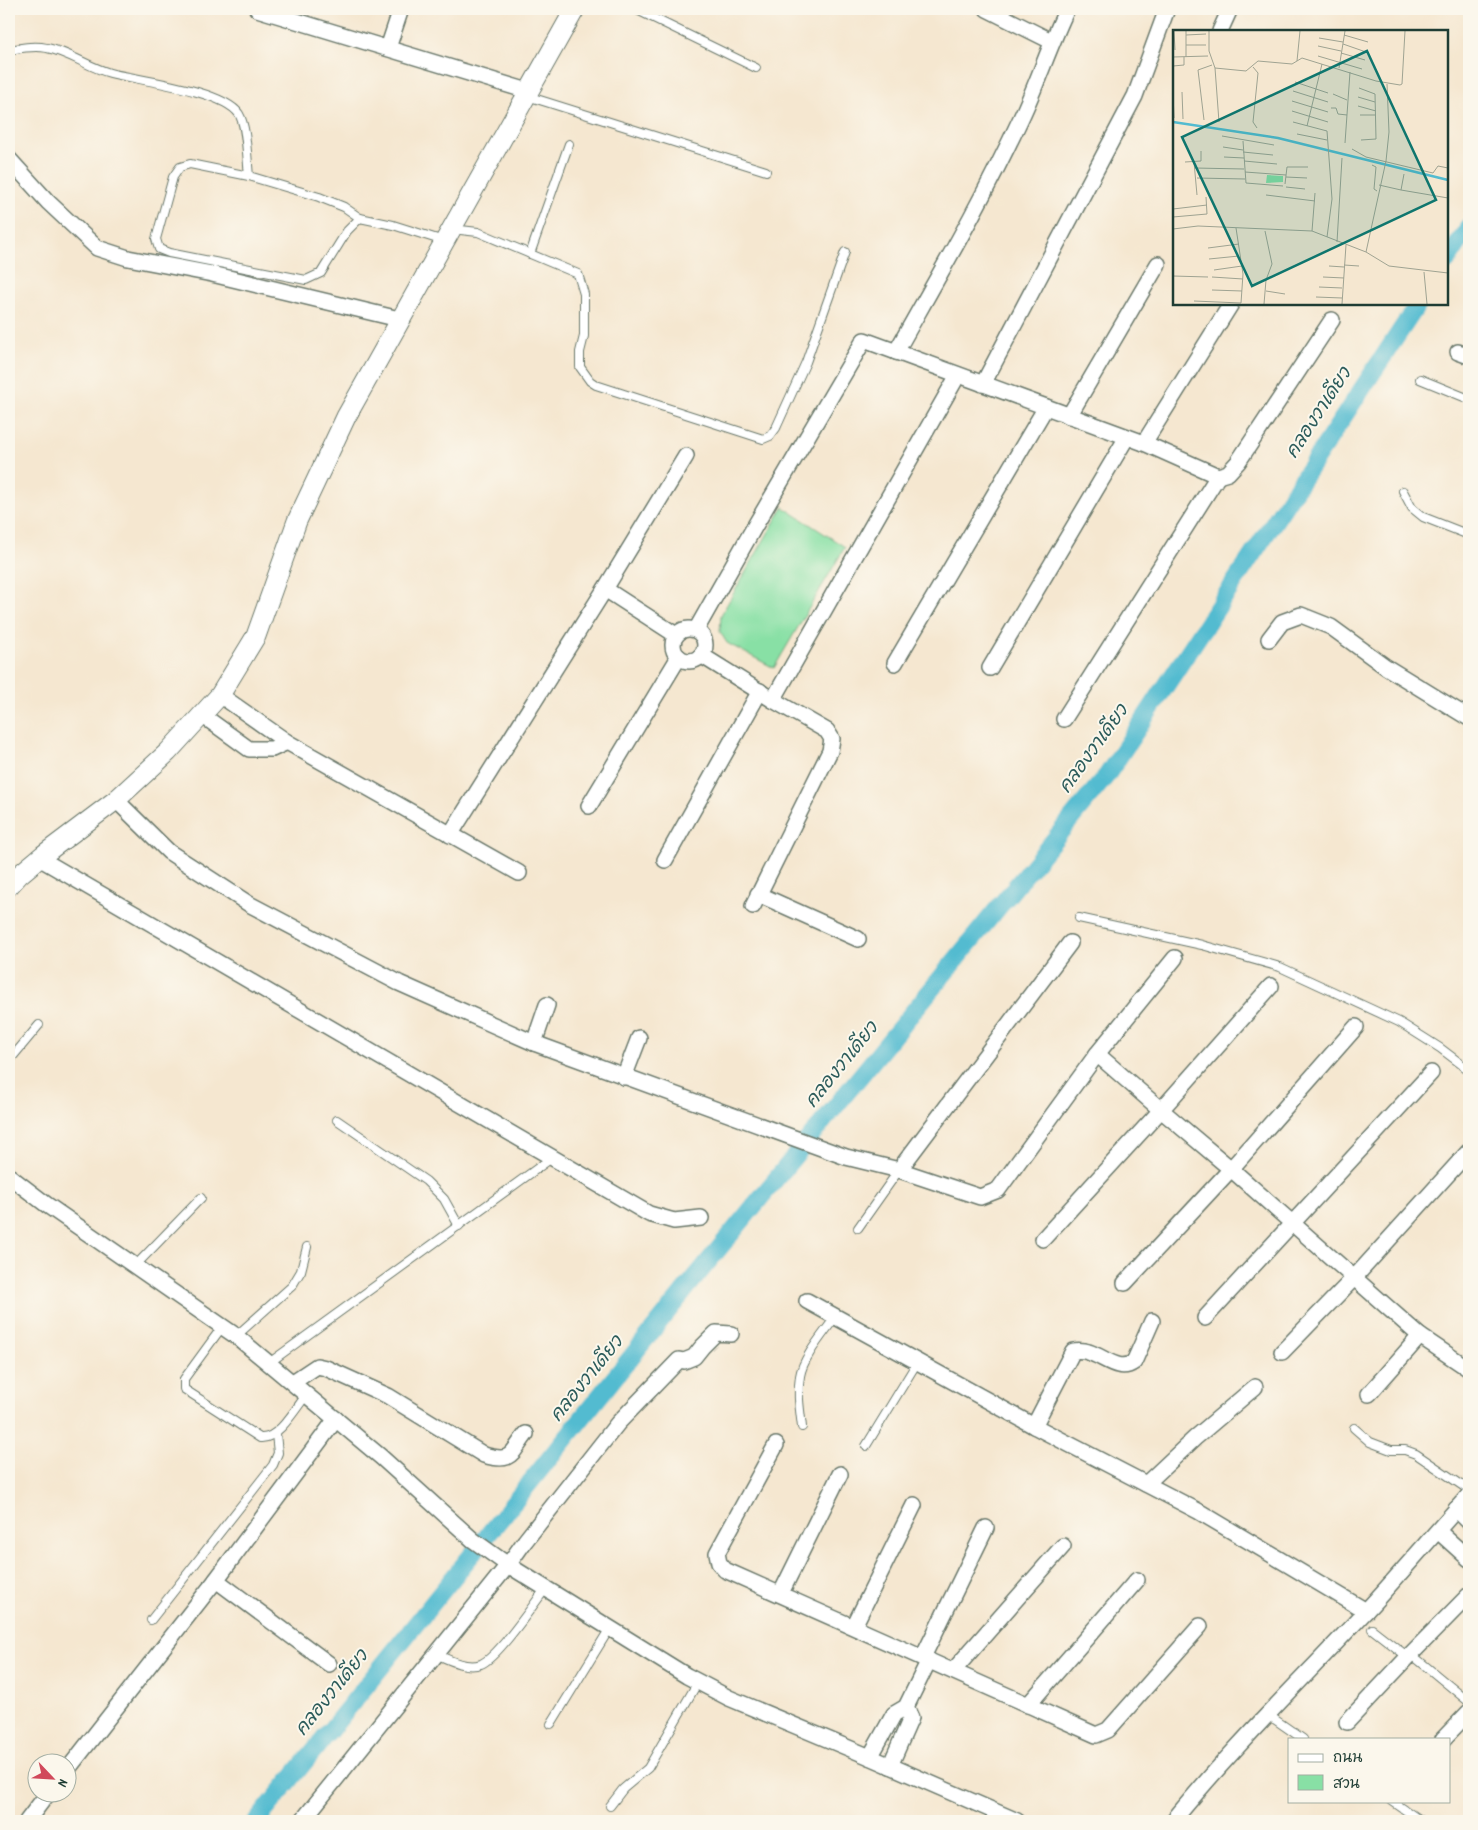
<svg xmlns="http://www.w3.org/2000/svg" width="1478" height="1830" font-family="Dekko,'Playpen Sans Thai',sans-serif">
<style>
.green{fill:#88e0a5;stroke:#548e6c}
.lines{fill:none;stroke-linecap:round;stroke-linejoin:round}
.canal{stroke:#53bbd0;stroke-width:18}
.service-casing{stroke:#6a786b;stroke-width:10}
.minor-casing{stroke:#6a786b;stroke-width:18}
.tertiary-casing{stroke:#6a786b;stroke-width:21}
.service{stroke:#fff;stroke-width:8}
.minor{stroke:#fff;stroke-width:15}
.tertiary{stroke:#fff;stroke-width:19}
.labels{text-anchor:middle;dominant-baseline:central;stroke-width:4;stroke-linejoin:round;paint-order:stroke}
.water-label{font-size:19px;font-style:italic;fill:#2c5c5b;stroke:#fbf7ec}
.inset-river{fill:none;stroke:#53bbd0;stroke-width:2.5}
.inset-road{fill:none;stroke:#9fa392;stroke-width:1}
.view{fill:#0f766e;fill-opacity:0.15;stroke:#0f766e;stroke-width:2.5}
.inset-edge{fill:none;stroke:#1f3d34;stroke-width:2.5}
</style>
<rect width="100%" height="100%" fill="#fbf7ec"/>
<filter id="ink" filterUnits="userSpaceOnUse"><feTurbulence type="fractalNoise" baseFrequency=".02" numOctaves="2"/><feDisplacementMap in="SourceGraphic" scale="10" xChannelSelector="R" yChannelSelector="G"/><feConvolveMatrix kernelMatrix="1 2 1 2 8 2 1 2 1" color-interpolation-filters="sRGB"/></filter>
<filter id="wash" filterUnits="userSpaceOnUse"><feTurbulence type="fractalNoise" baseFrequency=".0096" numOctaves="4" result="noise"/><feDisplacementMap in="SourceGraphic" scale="20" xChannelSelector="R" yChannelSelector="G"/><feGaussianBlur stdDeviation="1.12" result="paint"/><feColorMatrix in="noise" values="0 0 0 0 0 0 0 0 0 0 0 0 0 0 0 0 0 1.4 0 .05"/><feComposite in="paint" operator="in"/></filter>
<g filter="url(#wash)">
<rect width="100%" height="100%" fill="#f5e7d0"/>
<polygon class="green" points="783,507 845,547 774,668 727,643 720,632 721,615"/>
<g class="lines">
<g class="canal">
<polyline points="1447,261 1469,227"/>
<polyline points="257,1821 694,1279 1107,775 1418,304"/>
</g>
</g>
</g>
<g filter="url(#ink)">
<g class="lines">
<defs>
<g id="service">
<polyline points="635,9 756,68"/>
<path d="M 9,50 C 21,48 34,45 47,48 C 69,52 88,67 110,73 C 137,80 223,90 239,114 C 247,127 247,159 249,176 L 319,197 L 344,207 L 360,218"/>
<polyline points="527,96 766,171"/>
<polyline points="249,176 190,164 180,167 173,177 156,239 159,249 169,253 306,280 321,273 347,231 360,218 393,225 444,241"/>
<polyline points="452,229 478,232 578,274 584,294 584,336 580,352 580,367 590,381 596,385 763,439 770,436 776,428 806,362 845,252"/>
<polyline points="530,254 569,144"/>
<polyline points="1420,379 1469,399"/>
<polyline points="1403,491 1412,508 1423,517 1469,535"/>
<polyline points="1079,918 1202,945 1280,967 1399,1022 1440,1048 1469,1070"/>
<polyline points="9,1061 39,1025"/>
<polyline points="337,1120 426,1181 444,1199 459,1226"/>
<polyline points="858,1228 899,1170"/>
<polyline points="135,1266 201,1198"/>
<path d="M 222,1327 L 184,1379 L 184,1389 L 260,1438 C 278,1440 296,1408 307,1394"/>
<polyline points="236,1336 292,1286 301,1271 307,1247"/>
<polyline points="269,1363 553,1157"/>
<path d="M 802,1427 C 800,1410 797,1393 800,1376 C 803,1357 825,1332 836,1316"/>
<polyline points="1354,1428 1370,1442 1391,1450 1405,1450 1416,1454 1469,1490"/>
<polyline points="866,1446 918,1361"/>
<polyline points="151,1620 273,1465 278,1453 276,1434"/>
<polyline points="1372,1629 1408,1657"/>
<path d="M 436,1654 C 449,1660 466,1669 481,1664 C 498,1657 533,1605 546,1588"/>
<polyline points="1411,1654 1469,1702"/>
<polyline points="1267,1714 1303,1739"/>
<polyline points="551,1724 610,1628"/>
<polyline points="1392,1801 1421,1821"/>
<polyline points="610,1806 623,1789 648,1768 698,1682"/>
</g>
<g id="minor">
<polyline points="257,9 528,91"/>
<polyline points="987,9 1051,41"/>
<polyline points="1220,31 1230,9"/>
<polyline points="388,48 401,9"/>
<polyline points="9,159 48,202 97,248 128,258 212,274 399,319"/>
<path d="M 896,352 C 939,275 984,198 1021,118 C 1038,82 1050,44 1067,9"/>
<polyline points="1458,352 1469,356"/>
<polyline points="983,384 1135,96 1167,9"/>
<polyline points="1069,416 1158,264"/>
<polyline points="1144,443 1231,304"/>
<polyline points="605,589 676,635"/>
<circle cx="689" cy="645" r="16"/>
<polyline points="696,630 756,524 864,340 1144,443 1218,476 1228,473 1238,462 1332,320"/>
<polyline points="1269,639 1282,622 1301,615 1331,627 1386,667 1469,718"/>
<polyline points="701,655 773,700 827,731 832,739 830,751 753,906"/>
<polyline points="895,663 1046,407"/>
<polyline points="990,668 1127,437"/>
<polyline points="220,695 287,742 519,873"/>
<polyline points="773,700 958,375"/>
<polyline points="202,715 249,749 272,749 287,742"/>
<polyline points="1064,719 1218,476"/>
<polyline points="116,800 169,852 249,904 399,983 534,1043 846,1157 899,1170 980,1197 998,1190 1097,1054 1175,958"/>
<polyline points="589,806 679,657"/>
<polyline points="450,835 605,589 686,456"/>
<polyline points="39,858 649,1214 674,1221 701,1218"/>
<polyline points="665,860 760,691"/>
<polyline points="758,894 858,939"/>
<polyline points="534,1043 547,1005"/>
<polyline points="1097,1054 1161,1110 1231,1169 1420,1336 1469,1369"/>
<polyline points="624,1077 639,1038"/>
<polyline points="899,1170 1070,943"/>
<polyline points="9,1176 47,1205 236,1336 381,1457 473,1540 508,1565 687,1676 729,1698 870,1757 1017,1821"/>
<polyline points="1043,1239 1161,1110 1271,986"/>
<polyline points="1125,1283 1231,1169 1356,1027"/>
<polyline points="807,1301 1034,1426 1198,1511 1366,1611"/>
<polyline points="1205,1318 1431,1073"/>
<polyline points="1282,1352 1354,1278 1469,1151"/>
<path d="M 293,1382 L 317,1366 L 326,1368 L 388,1396 L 484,1455 C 512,1463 510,1455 526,1434"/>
<polyline points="1369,1394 1420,1336"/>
<path d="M 1034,1426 L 1073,1351 C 1097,1346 1115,1376 1134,1362 L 1152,1321"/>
<polyline points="776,1445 717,1553 719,1563 725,1570 1096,1735 1108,1730 1200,1626"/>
<polyline points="1146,1484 1195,1438 1255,1387"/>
<polyline points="1456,1509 1469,1522"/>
<polyline points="1438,1531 1469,1559"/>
<polyline points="781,1593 840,1474"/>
<polyline points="854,1626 914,1505"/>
<polyline points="923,1657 986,1528"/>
<polyline points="329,1664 216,1580 336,1419"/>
<polyline points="953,1671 1063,1546"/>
<polyline points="1028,1705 1137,1580"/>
<polyline points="1347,1722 1411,1654 1469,1595"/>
<polyline points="1443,1739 1469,1712"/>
<polyline points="870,1757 894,1714 906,1707 929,1660"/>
<polyline points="890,1766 911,1718 906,1707"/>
<polyline points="68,1769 216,1580"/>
<polyline points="27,1821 49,1792"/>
<polyline points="302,1821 508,1565 525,1541 618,1423 679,1360 684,1361 694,1357 702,1347 716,1333 731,1334"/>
<path d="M 1173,1821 C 1233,1747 1301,1681 1366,1611 C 1401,1573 1435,1533 1469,1495"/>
</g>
<polyline id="tertiary" points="9,886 19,875 43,855 116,800 168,752 220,695 256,636 297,521 346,417 575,9"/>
</defs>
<use href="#service" class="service-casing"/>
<use href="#minor" class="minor-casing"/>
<use href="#tertiary" class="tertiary-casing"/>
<use href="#service" class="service"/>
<use href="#minor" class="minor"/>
<use href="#tertiary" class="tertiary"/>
</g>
</g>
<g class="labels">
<g class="water-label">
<text transform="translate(1320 414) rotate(-57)">คลองวาเดียว</text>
<text transform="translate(1095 750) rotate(-54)">คลองวาเดียว</text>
<text transform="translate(843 1066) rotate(-51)">คลองวาเดียว</text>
<text transform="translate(588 1380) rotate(-51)">คลองวาเดียว</text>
<text transform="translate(333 1694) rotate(-51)">คลองวาเดียว</text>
</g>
</g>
<g transform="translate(1173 30)">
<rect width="275" height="275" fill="#f5e7d0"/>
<path d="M 94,145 L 110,146 L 110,152 L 93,153 Z" fill="#88e0a5"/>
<path class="inset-river" d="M 0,92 L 105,108 L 275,150"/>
<path class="inset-road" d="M 1,1 L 2,20M 13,1 L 13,27M 36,1 L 36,21 L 42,38 L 73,41 L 85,31 L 119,34 L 129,28 L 203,51 L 227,55 L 229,54 L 232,1M 13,5 L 33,4M 171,5 L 195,12M 146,8 L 170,12M 170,14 L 193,22M 13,15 L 33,15M 145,16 L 168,21M 168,23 L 192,30M 145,26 L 189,39M 0,27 L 35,26M 124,31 L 127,1M 0,36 L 11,35 L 11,27M 80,37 L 85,43 L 80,92 L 84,98M 42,38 L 46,92M 166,38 L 172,1M 122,52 L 155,63M 186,58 L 202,64 L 203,109 L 188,110M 120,61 L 155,72M 9,62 L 10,89M 0,63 L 1,88M 160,64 L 174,70M 185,67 L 202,72M 119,71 L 155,82M 185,76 L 203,81M 158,78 L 163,78 L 165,84 L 174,85M 119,81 L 155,92M 187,85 L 203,85M 31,90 L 25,40 L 39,35M 120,92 L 154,101 L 159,169 L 154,207M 134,96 L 149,34M 124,104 L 154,110M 49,106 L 101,115M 70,111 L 73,153 L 110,156M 172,113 L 177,42M 50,117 L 70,120M 179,119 L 193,127 L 260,143 L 265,136 L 275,138M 70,122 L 100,125M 51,127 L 71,128M 71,131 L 104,134M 12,132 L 28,131 L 28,121M 21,132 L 24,165M 199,135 L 203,137 L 201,159 L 204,161M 22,138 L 71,139M 72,142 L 113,145M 113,147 L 134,148M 24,148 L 72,149M 112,154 L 114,137 L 135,137M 206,155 L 228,160 L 231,144M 113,157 L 132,159M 228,160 L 275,168M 93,165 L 142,171M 0,179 L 34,175M 0,187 L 34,184 L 33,167M 0,199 L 25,196 L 139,201 L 193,222 L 216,236 L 275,243M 139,201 L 142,163M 164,212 L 169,128M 35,218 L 66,214M 193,222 L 213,131 L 216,102 L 214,54M 36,229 L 66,226M 171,235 L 186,236M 156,236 L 171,237M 41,240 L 69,236M 251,242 L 254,274M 0,246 L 35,247M 39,247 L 70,249M 150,247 L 171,248M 146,257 L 169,258M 39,260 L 69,261M 93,261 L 112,264M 143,267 L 169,268M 21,271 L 68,273 L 70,244 L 63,198M 91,274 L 93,250 L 99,234 L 92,201M 169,274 L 173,215"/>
<path class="view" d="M 194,21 L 263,170 L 79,256 L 9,107 Z"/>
<rect width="275" height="275" class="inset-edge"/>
</g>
<rect width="1478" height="1830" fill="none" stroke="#fbf7ec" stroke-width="30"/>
<rect x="1288" y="1738" width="162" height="65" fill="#fbf7ec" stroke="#a3ada2"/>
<rect x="1298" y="1754" width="25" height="8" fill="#ffffff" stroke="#a3ada2"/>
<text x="1333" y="1762" font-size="15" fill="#1f3d34">ถนน</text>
<rect x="1298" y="1775" width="25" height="15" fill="#88e0a5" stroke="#a3ada2"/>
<text x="1333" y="1788" font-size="15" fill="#1f3d34">สวน</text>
<g transform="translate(52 1778) rotate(115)"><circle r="24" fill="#fbf7ec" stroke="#a3ada2"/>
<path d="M0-4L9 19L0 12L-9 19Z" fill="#d1495b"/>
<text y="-8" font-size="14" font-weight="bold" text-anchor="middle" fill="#1f3d34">N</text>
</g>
</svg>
